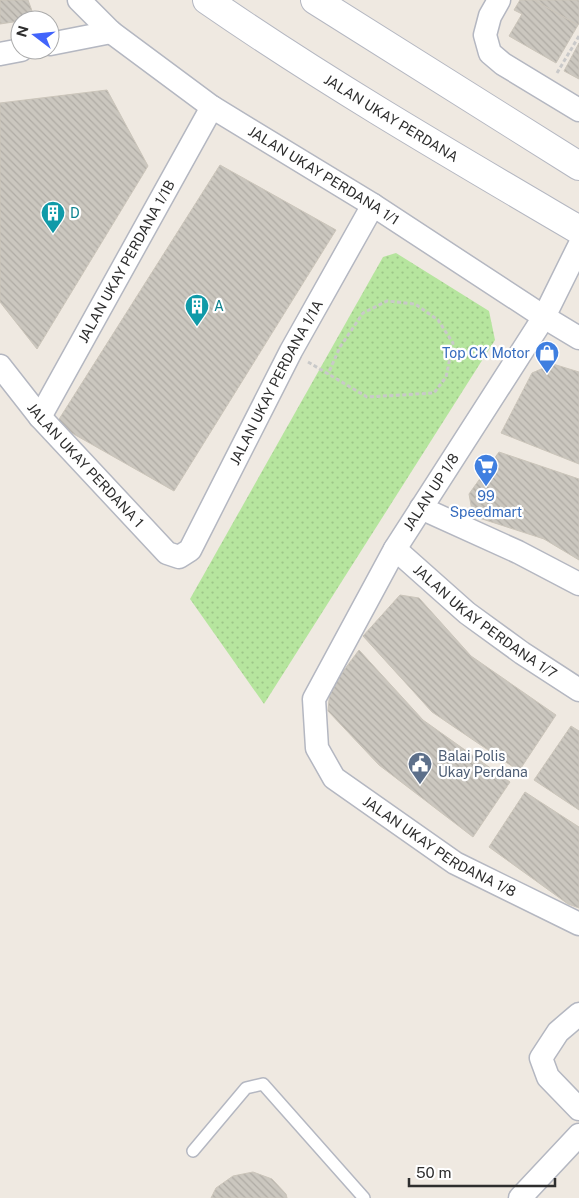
<svg xmlns="http://www.w3.org/2000/svg" width="579" height="1198" font-family="'Public Sans',sans-serif">
<style>
.park{fill:url(#park-dots)}
.building{fill:url(#building-back-hatch);stroke:#cbc5ba}
.lines{fill:none;stroke-linecap:round;stroke-linejoin:round}
.service-casing{stroke:#b4b7c1;stroke-width:14}
.minor-casing{stroke:#b4b7c1;stroke-width:25}
.tertiary-casing{stroke:#b4b7c1;stroke-width:30}
.path{stroke:#c9c9c9;stroke-width:3;stroke-dasharray:4 2.5;stroke-linecap:butt}
.service{stroke:#fff;stroke-width:11}
.minor{stroke:#fff;stroke-width:22}
.tertiary{stroke:#fff;stroke-width:28}
.labels{text-anchor:middle;dominant-baseline:central;stroke-width:4.5;stroke-linejoin:round;paint-order:stroke}
.street-label{font-size:14px;fill:#2e2e2e;stroke:#fff}
.culture-label{font-size:14px;fill:#0d838f;stroke:#fff;text-anchor:start}
.shop-label{font-size:14px;fill:#366cbe;stroke:#fff;text-anchor:end}
.service-label{font-size:14px;fill:#4e5e75;stroke:#fff;text-anchor:start}
</style>
<defs>
<pattern id="park-dots" width="8" height="8" patternUnits="userSpaceOnUse" patternTransform="scale(1.25)"><rect width="8" height="8" fill="#b6e59e"/><path d="M2 2h.1M6 6h.1" fill="none" stroke="#9dc588" stroke-width="1.8" stroke-linecap="round"/></pattern>
<pattern id="building-back-hatch" width="6" height="6" patternUnits="userSpaceOnUse" patternTransform="scale(1.25)"><rect width="6" height="6" fill="#cbc7bf"/><path d="M-1 5l2 2M0 0l6 6M5-1l2 2" fill="none" stroke="#afaba4"/></pattern>
</defs>
<rect width="100%" height="100%" fill="#efe9e1"/>
<polygon class="park" points="396,253 489,311 495,340 264,704 190,599 383,257"/>
<g class="building">
<polygon points="0,0 28,0 35,19 20,20 20,21 0,24"/>
<polygon points="520,0 534,0 578,25 556,63 509,36 522,14 514,10"/>
<polygon points="534,0 579,0 579,24 578,25"/>
<polygon points="579,43 579,79 564,71"/>
<polygon points="107,90 148,166 37,349 0,302 0,103"/>
<polygon points="220,165 336,230 174,491 56,424"/>
<polygon points="553,364 579,372 579,464 501,433 532,373"/>
<polygon points="499,452 579,479 579,560 544,539 473,516 469,494"/>
<polygon points="400,595 419,598 471,656 556,715 519,771 432,712 363,636"/>
<polygon points="359,650 423,720 510,782 473,837 379,765 328,711 330,689"/>
<polygon points="571,726 579,731 579,810 534,780"/>
<polygon points="525,792 579,827 579,908 568,904 489,847"/>
<polygon points="253,1172 272,1179 286,1194 287,1198 211,1198 216,1188 233,1176"/>
</g>
<g class="lines">
<defs>
<polyline id="service" points="193,1151 246,1088 263,1084 364,1198"/>
<g id="minor">
<path id="s1" d="M 79,0 L 111,32 L 212,107 L 373,205 L 544,317 L 579,338"/>
<polyline points="499,0 490,16 485,35 490,53 503,64 579,110"/>
<polyline points="50,44 111,32"/>
<polyline points="0,54 21,50"/>
<path id="s2" d="M 579,246 L 544,317 L 395,549 L 314,699 L 317,748 L 334,778 L 455,863 L 579,924"/>
<path id="s3" d="M 0,366 L 40,417 L 167,553 L 179,557 L 190,550 L 291,351 L 373,205"/>
<path id="s4" d="M 40,417 L 212,107"/>
<polyline points="421,508 518,552 579,584"/>
<path id="s5" d="M 395,549 L 467,613 L 522,653 L 579,690"/>
<polyline points="579,1014 558,1032 541,1058 548,1077 579,1109"/>
<polyline points="520,1198 579,1135"/>
</g>
<g id="tertiary">
<path id="s6" d="M 207,0 C 327,83 453,156 579,230"/>
<polyline points="315,0 579,166"/>
</g>
</defs>
<use href="#service" class="service-casing"/>
<use href="#minor" class="minor-casing"/>
<use href="#tertiary" class="tertiary-casing"/>
<g class="path">
<polyline points="557,73 579,36"/>
<polyline points="308,362 367,397 434,393 446,377 453,343 438,320 415,304 387,301 363,313 340,347 328,374"/>
</g>
<use href="#service" class="service"/>
<use href="#minor" class="minor"/>
<use href="#tertiary" class="tertiary"/>
</g>
<defs>
<symbol id="building-pin" viewBox="-11 -11 22 30"><path d="M0 17L-7.5 6A9.5 9.5 0 1 1 7.5 6Z" fill="#0f9aa8" stroke="#fff"/><path d="M-4-6H4V6H1V3H-1V6H-4ZM-2.5-4.3h1.7v1.8h-1.7ZM.8-4.3h1.7v1.8H.8ZM-2.5-1h1.7V.8h-1.7ZM.8-1h1.7V.8H.8Z" fill="#fff"/></symbol>
<symbol id="shop-pin" viewBox="-11 -11 22 30"><path d="M0 17L-7.5 6A9.5 9.5 0 1 1 7.5 6Z" fill="#3f7fe0" stroke="#fff"/><path d="M-5-2.5h2.3a2.7 3.5 0 0 1 5.4 0H5L5.5 6h-11ZM-1.5-2.5h3a1.5 2.3 0 0 0-3 0Z" fill="#fff"/></symbol>
<symbol id="supermarket-pin" viewBox="-11 -11 22 30"><path d="M0 17L-7.5 6A9.5 9.5 0 1 1 7.5 6Z" fill="#3f7fe0" stroke="#fff"/><path d="M-6-5.5h2.5l.6 2H6L4.5 2H-2.5L-4.4-4H-6ZM-1.5 3.2a1.3 1.3 0 1 0 .1 0ZM3 3.2a1.3 1.3 0 1 0 .1 0Z" fill="#fff"/></symbol>
<symbol id="civic-pin" viewBox="-11 -11 22 30"><path d="M0 17L-7.5 6A9.5 9.5 0 1 1 7.5 6Z" fill="#5c6f8a" stroke="#fff"/><path d="M-.6-6.5H3V-4.5H.6V-3L4-1V1h2V6H-6V1h2V-1L-.6-3ZM-1.2 2.5V6h2.4V2.5Z" fill="#fff"/></symbol>
</defs>
<g fill-rule="evenodd">
<use href="#building-pin" x="39" y="199" width="28" height="38"/>
<use href="#building-pin" x="183" y="292" width="28" height="38"/>
<use href="#shop-pin" x="533" y="339" width="28" height="38"/>
<use href="#supermarket-pin" x="472" y="452" width="28" height="38"/>
<use href="#civic-pin" x="406" y="750" width="28" height="38"/>
</g>
<g class="labels">
<g class="street-label">
<text stroke="none"><textPath href="#s6" startOffset="219">JALAN UKAY PERDANA</textPath></text>
<text stroke="none"><textPath href="#s1" startOffset="302">JALAN UKAY PERDANA 1/1</textPath></text>
<text stroke="none"><textPath href="#s4" startOffset="178">JALAN UKAY PERDANA 1/1B</textPath></text>
<text stroke="none"><textPath href="#s3" startOffset="465">JALAN UKAY PERDANA 1/1A</textPath></text>
<text stroke="none"><textPath href="#s3" startOffset="131">JALAN UKAY PERDANA 1</textPath></text>
<text transform="translate(431 492) rotate(-57)">JALAN UP 1/8</text>
<text stroke="none"><textPath href="#s5" startOffset="116">JALAN UKAY PERDANA 1/7</textPath></text>
<text stroke="none"><textPath href="#s2" startOffset="735">JALAN UKAY PERDANA 1/8</textPath></text>
</g>
<g class="culture-label">
<text x="70" y="213">D</text>
<text x="214" y="306">A</text>
</g>
<g class="shop-label">
<text x="530" y="353">Top CK Motor</text>
<text x="486" y="496" text-anchor="middle">99<tspan x="486" dy="16">Speedmart</tspan></text>
</g>
<g class="service-label">
<text x="438" y="756">Balai Polis<tspan x="438" dy="16">Ukay Perdana</tspan></text>
</g>
</g>
<g transform="translate(35 35) rotate(286)"><circle r="24" fill="#ffffff" stroke="#ababab"/>
<path d="M0-4L9 19L0 12L-9 19Z" fill="#4264fb"/>
<text y="-8" font-size="14" font-weight="bold" text-anchor="middle" fill="#2e2e2e">N</text>
</g>
<path d="M409 1178v8h146v-8" fill="none" stroke="#2e2e2e" stroke-width="2.5"/>
<text x="416" y="1178" font-size="15" fill="#2e2e2e" stroke="#ffffff" stroke-width="4" paint-order="stroke">50 m</text>
</svg>
